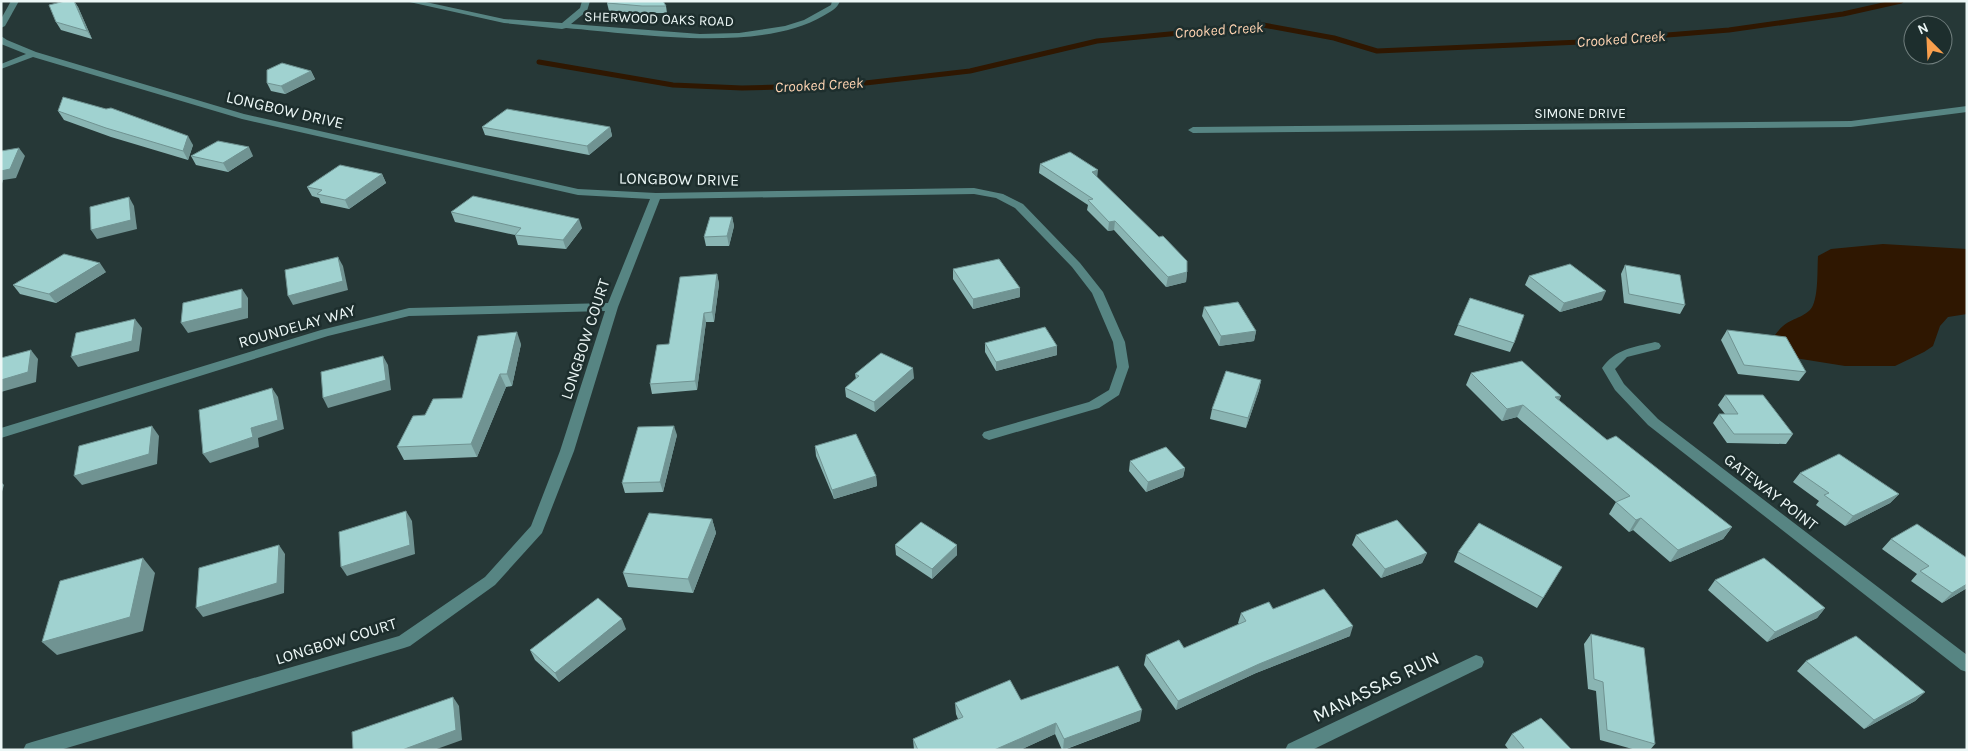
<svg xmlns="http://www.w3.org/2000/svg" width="1968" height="751" font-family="Karla,sans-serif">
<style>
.water{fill:#2f1701}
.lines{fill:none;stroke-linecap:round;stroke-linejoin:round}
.stream{stroke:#2f1701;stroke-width:5}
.minor{fill:#578583;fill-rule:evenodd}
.wall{fill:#8ab5b3}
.shaded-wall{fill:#709392}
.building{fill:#a0d2d0;stroke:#709392}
.labels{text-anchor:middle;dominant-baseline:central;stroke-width:5;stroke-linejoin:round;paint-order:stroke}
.far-street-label{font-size:14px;fill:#ecf7f6;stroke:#1d2e2d}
.far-water-label{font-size:15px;font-style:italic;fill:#ffd4b2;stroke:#1d2e2d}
.street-label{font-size:16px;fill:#ecf7f6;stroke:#1d2e2d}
.near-street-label{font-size:19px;fill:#ecf7f6;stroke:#1d2e2d}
</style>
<rect width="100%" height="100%" fill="#263837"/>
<path class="water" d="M 1883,244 L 1967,249 L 1967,314 L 1948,317 L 1940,326 L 1933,346 L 1924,352 L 1895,366 L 1845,366 L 1795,358 L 1781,348 L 1775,335 C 1788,317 1798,321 1810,310 C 1819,301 1817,269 1818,256 L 1831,249 Z"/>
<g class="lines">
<polyline class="stream" points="539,62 673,85 742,88 848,85 970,71 1097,41 1263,25 1334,38 1377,51 1581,42 1729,30 1843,14 1901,1"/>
<g class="minor">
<polygon points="11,1 19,1 5,26 1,28 1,19"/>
<path d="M 405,1 L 421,1 L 504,19 L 562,23 L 580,8 L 582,1 L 590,1 L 587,11 L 571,24 L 700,34 L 739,33 L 785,26 L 804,20 L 831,5 L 832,1 L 840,1 C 837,9 830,12 823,16 C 760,53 638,34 566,28 L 562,29 L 504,23 Z"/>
<polygon points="1,36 7,40 36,52 244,114 578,189 656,193 974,188 1003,194 1023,204 1080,263 1103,292 1125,342 1129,367 1119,395 1099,408 989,440 984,438 982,435 984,432 1089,402 1109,390 1117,367 1113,342 1092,293 1072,267 1015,208 996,198 974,194 660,199 618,307 574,451 542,533 495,585 410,646 404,648 60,750 23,750 26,744 32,742 399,636 485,577 531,526 560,451 605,311 409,316 328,336 1,438 1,428 321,330 409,308 608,303 650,199 578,195 242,119 33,57 1,69 1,64 26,54 1,44"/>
<polygon points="1967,106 1967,112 1851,127 1193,133 1188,130 1193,127 1851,121"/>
<path d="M 1655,342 L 1659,343 L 1661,346 L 1659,349 L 1627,357 L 1615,369 L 1624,384 L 1658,419 L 1967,655 L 1967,672 L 1961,670 L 1648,425 L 1615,390 L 1602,368 C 1615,349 1634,347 1655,342 Z"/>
<polygon points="1476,655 1482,657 1484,662 1482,667 1312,750 1285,750 1288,744"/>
</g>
</g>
<g class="wall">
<polygon points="74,1 78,7 92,39 61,30 56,22"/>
<polygon points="607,3 666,6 667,13 643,13 609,11"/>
<polygon points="311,71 315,79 285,94 271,91 267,83"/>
<polygon points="58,111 193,145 188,160 111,137 64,120"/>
<polygon points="482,127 610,127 612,136 589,155 485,135"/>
<polygon points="191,156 253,156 228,172 196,165"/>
<polygon points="1040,164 1097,177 1187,272 1186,282 1166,287 1114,230 1108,231 1087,210 1088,205 1039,173"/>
<polygon points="382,174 386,183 349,209 321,203 319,198 312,196 307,187"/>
<polygon points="451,212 582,228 566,249 518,245 515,235 455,222"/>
<polygon points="732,217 734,226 729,246 706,246 704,237"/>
<polygon points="1625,265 1685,305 1680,314 1624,303 1621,274"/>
<polygon points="953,269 1020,288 1020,297 973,309 953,279"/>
<polygon points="106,272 56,303 20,294 13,285"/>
<polygon points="717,274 719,284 714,322 706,322 697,390 652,394 650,384 669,344"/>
<polygon points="1529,276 1602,300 1560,312 1525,285"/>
<polygon points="1204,307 1256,331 1254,341 1219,346 1202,316"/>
<polygon points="1458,325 1514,343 1510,352 1454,335"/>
<polygon points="1727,330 1806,372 1799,381 1738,374 1721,340"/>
<polygon points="985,343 1057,346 1057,355 996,371 985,352"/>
<polygon points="521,344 512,386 506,387 477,457 404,460 397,447 462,398"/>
<polygon points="1471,373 1561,396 1559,400 1607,440 1732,527 1723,539 1670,562 1633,530 1629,532 1609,514 1616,502 1517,417 1502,421 1466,385"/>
<polygon points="855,374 914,378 875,412 846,397 845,388 856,379"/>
<polygon points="1261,380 1259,390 1246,428 1210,419 1212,409"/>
<polygon points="1725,395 1793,434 1786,444 1727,443 1713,423 1719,414 1725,414 1718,405"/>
<polygon points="677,435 663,492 625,493 622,483"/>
<polygon points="815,446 876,476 877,486 834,499 816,456"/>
<polygon points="1130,461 1185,468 1183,477 1146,492 1129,471"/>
<polygon points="1800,473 1899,494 1890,503 1845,526 1816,505 1819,501 1793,482"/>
<polygon points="712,519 716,533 693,593 628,587 623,573"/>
<polygon points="1356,535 1427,553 1422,563 1381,578 1352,545"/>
<polygon points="1891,539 1967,588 1942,603 1911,581 1917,574 1882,549"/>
<polygon points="895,545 957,545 957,555 932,579 896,555"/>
<polygon points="1458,552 1562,567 1537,608 1454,562"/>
<polygon points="1715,580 1825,608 1817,618 1767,642 1708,590"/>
<polygon points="1273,609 1350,636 1256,673 1176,710 1144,665 1146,655 1184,648 1239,624 1238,623 1241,613"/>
<polygon points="626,629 559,682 535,660 530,650"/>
<polygon points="1591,634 1655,744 1650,750 1636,750 1600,740 1596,691 1588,689 1584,644"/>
<polygon points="1806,661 1925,692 1915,701 1864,729 1797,671"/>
<polygon points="1021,700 1140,721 1064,750 1062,750 1055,734 1020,750 914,750 913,739 958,719 956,714 955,703"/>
<polygon points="1512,734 1572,750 1509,750 1505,745"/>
</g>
<g class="shaded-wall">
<polygon points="74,1 78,7 92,39 87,31"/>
<polygon points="311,71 315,79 285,94 281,86"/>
<polygon points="610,127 612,136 589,155 587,146"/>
<polygon points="188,136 193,145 188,160 183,151"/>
<polygon points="249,147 253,156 228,172 223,163"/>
<polygon points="19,148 25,156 16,178 3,180 1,187 1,171"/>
<polygon points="1098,170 1097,179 1092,172"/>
<polygon points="382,174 386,183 349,209 345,200"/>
<polygon points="129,197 134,206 137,229 97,239 91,230"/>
<polygon points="732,217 734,226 729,246 727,236"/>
<polygon points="579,219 582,228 566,249 563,240"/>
<polygon points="1115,221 1114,230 1108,231 1109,222"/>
<polygon points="338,257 343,266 348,290 293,305 288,296"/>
<polygon points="100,263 106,272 56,303 49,294"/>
<polygon points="1187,272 1186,282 1166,287 1168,277"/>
<polygon points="717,274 719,284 714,322 712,312"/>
<polygon points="1020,288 1020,297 973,309 973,299"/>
<polygon points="242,289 248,298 248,318 188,333 181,323"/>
<polygon points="1606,291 1602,300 1560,312 1564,303"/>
<polygon points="704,313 706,322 697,390 695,381"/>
<polygon points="135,319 142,328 139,351 78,367 71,357"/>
<polygon points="1256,331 1254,341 1219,346 1221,336"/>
<polygon points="517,332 521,344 512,386 507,374"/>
<polygon points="1057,346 1057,355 996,371 996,362"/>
<polygon points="31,350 38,359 36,382 1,392 1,380"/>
<polygon points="383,356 388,365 391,390 328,408 323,398"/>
<polygon points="913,368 914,378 875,412 874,402"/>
<polygon points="500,374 506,387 477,457 471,444"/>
<polygon points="1261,380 1259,390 1246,428 1248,418"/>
<polygon points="272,388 278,397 284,429 258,438 259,447 210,463 203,454 251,428"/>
<polygon points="1561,396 1555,407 1555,397"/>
<polygon points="1523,405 1517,417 1502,421 1507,409"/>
<polygon points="152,426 159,436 157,464 82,485 74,476"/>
<polygon points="674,426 677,435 663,492 660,482"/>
<polygon points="1185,468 1183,477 1146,492 1148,482"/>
<polygon points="876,476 877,486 834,499 832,490"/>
<polygon points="1,482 4,485 1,495"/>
<polygon points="1899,494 1890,503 1845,526 1853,516"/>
<polygon points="406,511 412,521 415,554 347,576 341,567"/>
<polygon points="1641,518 1633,530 1629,532 1636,520"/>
<polygon points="712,519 716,533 693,593 688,579"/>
<polygon points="1732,527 1723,539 1670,562 1678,550"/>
<polygon points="279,545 285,554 284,593 203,617 196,608"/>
<polygon points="957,545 957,555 932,579 932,569"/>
<polygon points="1427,553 1422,563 1381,578 1385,569"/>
<polygon points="143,558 155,573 143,631 57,655 42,642"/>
<polygon points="1967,584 1967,588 1942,603 1952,593"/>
<polygon points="1825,608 1817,618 1767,642 1775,632"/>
<polygon points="622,619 626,629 559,682 555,673"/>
<polygon points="1353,626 1350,636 1256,673 1176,710 1178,701 1259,664"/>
<polygon points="1925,692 1915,701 1864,729 1874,720"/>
<polygon points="453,697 459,706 462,740 434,750 402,750"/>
<polygon points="1142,710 1140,721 1063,750 1064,739"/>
<polygon points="1056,723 1055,734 1020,750 994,750"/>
</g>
<g class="building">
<polygon points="65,1 74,1 87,31 56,22 49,5"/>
<polygon points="609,1 663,1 666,6 642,6 607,3"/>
<polygon points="282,63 311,71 281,86 267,83 267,70"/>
<polygon points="63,97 106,109 111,108 188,136 183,151 106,128 58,111"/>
<polygon points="507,109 610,127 587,146 482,127"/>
<polygon points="218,141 249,147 223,163 191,156"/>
<polygon points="19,148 10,169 1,171 1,151"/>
<polygon points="1070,152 1098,170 1092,172 1159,237 1163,236 1187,261 1187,272 1168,277 1115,221 1109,222 1088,200 1093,199 1040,164"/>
<polygon points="340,165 382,174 345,200 317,194 322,190 307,187"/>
<polygon points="473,196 579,219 563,240 515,235 521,228 451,212"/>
<polygon points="129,197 131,220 91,230 90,207"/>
<polygon points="710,217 732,217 727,236 704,237"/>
<polygon points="64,254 100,263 49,294 13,285"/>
<polygon points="338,257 343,281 288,296 285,270"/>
<polygon points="999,259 1020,288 973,299 953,269"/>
<polygon points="1570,264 1606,291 1564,303 1529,276"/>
<polygon points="1625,265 1680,275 1685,305 1629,294"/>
<polygon points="717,274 712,312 704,313 695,381 650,384 657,345 669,344 680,277"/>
<polygon points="242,289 242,308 181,323 183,303"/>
<polygon points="1470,298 1524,315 1514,343 1458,325"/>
<polygon points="1238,302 1256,331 1221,336 1204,307"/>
<polygon points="135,319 132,341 71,357 76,333"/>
<polygon points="1045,327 1057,346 996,362 985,343"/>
<polygon points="1727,330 1786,337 1806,372 1744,365"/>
<polygon points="517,332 507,374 500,374 471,444 397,447 413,416 425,415 433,399 462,398 478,336"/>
<polygon points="31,350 28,372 1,380 1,358"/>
<polygon points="881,353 913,368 874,402 845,388 859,376 855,374"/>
<polygon points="383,356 386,380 323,398 321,372"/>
<polygon points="1522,361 1561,396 1555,397 1607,440 1616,436 1732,527 1678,550 1641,518 1636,520 1616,502 1630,496 1523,405 1507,409 1471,373"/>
<polygon points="1226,371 1261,380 1248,418 1212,409"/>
<polygon points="272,388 278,420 251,428 253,437 203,454 199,410"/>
<polygon points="1725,395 1763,395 1793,434 1734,434 1719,414 1738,414"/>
<polygon points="152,426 149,454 74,476 79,446"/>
<polygon points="674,426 660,482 622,483 638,427"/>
<polygon points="856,434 876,476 832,490 815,446"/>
<polygon points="1166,447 1185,468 1148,482 1130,461"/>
<polygon points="1839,454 1899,494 1853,516 1824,495 1829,493 1800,473"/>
<polygon points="406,511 410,545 341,567 339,532"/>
<polygon points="649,513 712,519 688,579 623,573"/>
<polygon points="1397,520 1427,553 1385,569 1356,535"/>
<polygon points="921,522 957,545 932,569 895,545"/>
<polygon points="1479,523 1562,567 1543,598 1458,552"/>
<polygon points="1917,524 1967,558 1967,584 1952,593 1920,571 1929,566 1891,539"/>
<polygon points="279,545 277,583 196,608 199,568"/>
<polygon points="143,558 130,617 42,642 60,581"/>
<polygon points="1764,558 1825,608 1775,632 1715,580"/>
<polygon points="1324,589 1353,626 1259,664 1178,701 1146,655 1179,640 1184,648 1246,621 1241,613 1269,602 1273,609"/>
<polygon points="598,598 622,619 555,673 530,650"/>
<polygon points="1591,634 1644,648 1655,744 1607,730 1603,682 1594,679"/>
<polygon points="1856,636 1925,692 1874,720 1806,661"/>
<polygon points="1118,666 1142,710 1064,739 1056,723 994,750 918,750 913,739 963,717 955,703 1010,680 1021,700"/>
<polygon points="453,697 456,730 402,750 353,750 352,732"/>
<polygon points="1541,718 1572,750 1520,750 1524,748 1512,734"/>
</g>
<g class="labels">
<g class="far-street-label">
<text transform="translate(659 19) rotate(2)">SHERWOOD OAKS ROAD</text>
<text x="1580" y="113">SIMONE DRIVE</text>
</g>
<g class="far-water-label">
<text transform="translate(1219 30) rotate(-4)">Crooked Creek</text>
<text transform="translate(1621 39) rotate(-4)">Crooked Creek</text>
<text transform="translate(819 85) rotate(-3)">Crooked Creek</text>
</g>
<g class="street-label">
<text transform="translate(285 110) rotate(13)">LONGBOW DRIVE</text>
<text transform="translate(679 179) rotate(1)">LONGBOW DRIVE</text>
<text transform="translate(297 326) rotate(-16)">ROUNDELAY WAY</text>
<text transform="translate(585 339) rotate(-72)">LONGBOW COURT</text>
<text transform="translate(1771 492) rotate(38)">GATEWAY POINT</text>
<text transform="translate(336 641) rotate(-17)">LONGBOW COURT</text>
</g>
<g class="near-street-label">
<text transform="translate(1376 687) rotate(-26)">MANASSAS RUN</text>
</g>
</g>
<rect width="1968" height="751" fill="none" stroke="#ecf7f6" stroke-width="5"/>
<g transform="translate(1928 40) rotate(336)"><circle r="24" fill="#1d2e2d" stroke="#707e7d"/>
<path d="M0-4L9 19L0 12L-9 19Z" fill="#f99f4d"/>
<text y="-8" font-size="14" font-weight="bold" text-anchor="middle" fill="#ecf7f6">N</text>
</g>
</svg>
